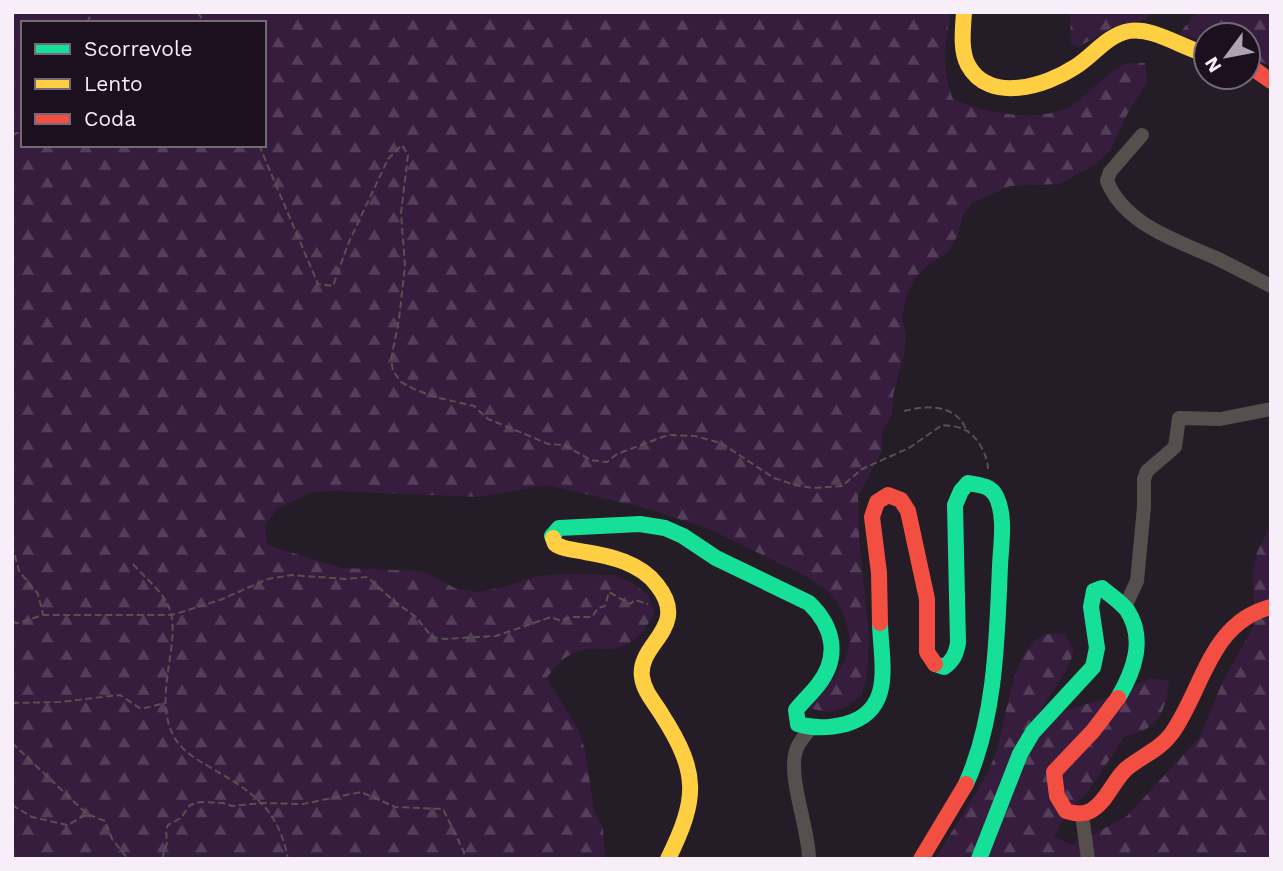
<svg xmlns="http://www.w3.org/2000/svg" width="1283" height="871" font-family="'Work Sans',sans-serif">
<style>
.forest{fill:url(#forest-firs);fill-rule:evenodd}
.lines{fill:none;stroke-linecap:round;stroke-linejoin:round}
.path{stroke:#585152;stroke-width:2;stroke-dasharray:7 3.5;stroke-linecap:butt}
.street{stroke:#574e4e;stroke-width:14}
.fast{stroke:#16e098;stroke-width:16}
.slow{stroke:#ffcf43;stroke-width:16}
.jam{stroke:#f24e42;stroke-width:16}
</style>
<defs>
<pattern id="forest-firs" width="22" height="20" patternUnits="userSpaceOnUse" patternTransform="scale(1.75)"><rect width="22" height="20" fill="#361d3d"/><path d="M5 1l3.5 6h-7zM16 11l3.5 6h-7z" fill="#543e5a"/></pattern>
</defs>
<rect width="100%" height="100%" fill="#241c26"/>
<g class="forest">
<path d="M 12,12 L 951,12 C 945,43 941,69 953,99 C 984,114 1048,125 1077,102 C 1092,90 1106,73 1124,65 C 1129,62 1139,63 1145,63 L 1147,82 L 1126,116 L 1110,151 L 1095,165 L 1059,184 L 1010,186 L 972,203 L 963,215 L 958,235 L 947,253 L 929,264 L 915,278 L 906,297 L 902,317 L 906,336 L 904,355 L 893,395 L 892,414 L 882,432 L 882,451 L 858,496 L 859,536 L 869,636 L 867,675 L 862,695 L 846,707 L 828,712 L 808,708 L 834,678 L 845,661 L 850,641 L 846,621 L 838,602 L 824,588 L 806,576 L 709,529 L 652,510 L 548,485 L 478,497 L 333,491 L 313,492 L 295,500 L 277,509 L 265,525 L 267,545 L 342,568 L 422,571 L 457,589 L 478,592 L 499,588 L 539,576 L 561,574 L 614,575 L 632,583 L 648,595 L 655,614 C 649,622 642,634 634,640 C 606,663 581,628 547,678 L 579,731 L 585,750 L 594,810 L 603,828 L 605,859 L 12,859 ZM 23,23 L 264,23 L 264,145 L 23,145 Z"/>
<polygon points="1070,12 1152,12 1144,20 1113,27 1078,47 1071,44"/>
<polygon points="1197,12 1271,12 1271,67 1248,55 1248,35 1206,35 1206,41 1179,34"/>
<path d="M 1271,525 L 1271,859 L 935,859 C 953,829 974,799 990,767 C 1008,731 1006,657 1042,636 C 1048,633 1057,634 1063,633 L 1074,649 C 1067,679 1048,692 1037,719 L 1106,698 L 1151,678 L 1169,681 C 1165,714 1159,729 1125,736 L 1087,793 L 1064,817 L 1054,837 L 1073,845 L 1127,816 L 1199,738 L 1223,681 L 1254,626 L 1253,572 L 1257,552 Z"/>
</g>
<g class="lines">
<g class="path">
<polyline points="198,12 204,23"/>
<polyline points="87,23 92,12"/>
<polyline points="12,135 23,131"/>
<path d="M 259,145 L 318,284 L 333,286 L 348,244 L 388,159 L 402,145 L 408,155 L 401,213 L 405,266 L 399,319 L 391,360 L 393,371 L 401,382 L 414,389 L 435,397 L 474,406 L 488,419 L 532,437 L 548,444 L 564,445 L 591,460 L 607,462 L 617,454 L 668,435 L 695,436 L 721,443 L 774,478 L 795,485 L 813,488 L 842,486 L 862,469 L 909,448 L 942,425 C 949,426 959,426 965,430 C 977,435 988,456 988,469"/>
<path d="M 904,411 C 927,405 955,404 966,429"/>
<polyline points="12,545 19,571 38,594 43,614"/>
<path d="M 133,564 C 144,577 161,590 168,605 C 184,638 152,694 173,735 C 181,750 194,758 208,766 C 251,791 278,807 288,859"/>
<polyline points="12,622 18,623 43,615 172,615 220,600 268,579 292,575 346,579 367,577 395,602 416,617 432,637 445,639 496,636 551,617 561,621 570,617 592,617 598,608 605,606 609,592 630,604 635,600 648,604"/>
<polyline points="12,703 60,702 120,695 141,709 165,703"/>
<polyline points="12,743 87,814 105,821 112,839 128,859"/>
<polyline points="12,805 32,817 63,824 68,825 87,814"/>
<polyline points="162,859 167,843 166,830 168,825 181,818 190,805 200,802 223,803 232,806 263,803 303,804 361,792 395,807 443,809 464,852 464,859"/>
</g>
<g class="street">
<path d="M 1142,135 L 1110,172 L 1107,181 C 1125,225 1176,240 1216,258 C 1235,267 1253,277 1271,286"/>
<polyline points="1125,607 1137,581 1144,507 1144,479 1147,471 1175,447 1179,418 1220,419 1271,409"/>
<polyline points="1082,815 1088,859"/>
<path d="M 809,859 C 809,828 786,774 797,748 C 799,741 806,735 810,729"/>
</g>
<g class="fast">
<path d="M 553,538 L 552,536 L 559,528 L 640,524 L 665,528 L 683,536 L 716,558 L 809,603 C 834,627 840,657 818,685 C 811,694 803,701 796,710 L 798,724 C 814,729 830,728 846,724 C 895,710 881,663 880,623"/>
<path d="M 935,664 L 944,667 C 953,661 956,654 958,643 L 955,505 L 961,491 L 968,483 C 979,485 990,485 996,496 C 1006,516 1001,544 1000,566 C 997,637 996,717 966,784"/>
<path d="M 979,859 L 1020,754 L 1033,732 L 1093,667 L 1097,648 L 1091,607 L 1094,591 L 1102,588 C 1110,595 1121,602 1127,610 C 1146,639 1134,671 1118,698"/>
</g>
<g class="slow">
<path d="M 964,12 C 963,29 960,50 968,65 C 989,104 1046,86 1075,67 C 1093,56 1107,35 1129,31 C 1154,27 1182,48 1206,54"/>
<path d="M 553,538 C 555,544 554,544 559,546 C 567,550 577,550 585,552 C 610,556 641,563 657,585 C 691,628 637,643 642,677 C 644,692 655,703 662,715 C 699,773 698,798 668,859"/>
</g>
<g class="jam">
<polyline points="1248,65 1271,81"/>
<polyline points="880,623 879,573 872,517 877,502 888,495 901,500 908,511 927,599 927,652 935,664"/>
<path d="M 1118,698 L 1093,731 L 1054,772 L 1057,796 L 1066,811 C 1075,814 1084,815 1092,810 C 1107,801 1113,781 1126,769 C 1141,756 1160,750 1172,733 C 1203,689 1210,622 1271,607"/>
<polyline points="921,859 966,784"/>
</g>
</g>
<rect width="1283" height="871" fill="none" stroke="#f7eef9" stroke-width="28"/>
<rect x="21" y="21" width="245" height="126" fill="#1c101f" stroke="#746976" stroke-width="2"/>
<rect x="35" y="44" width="35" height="10" fill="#16e098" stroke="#746976" stroke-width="2"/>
<text x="84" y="56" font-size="21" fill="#f7eef9">Scorrevole</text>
<rect x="35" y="79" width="35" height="10" fill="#ffcf43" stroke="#746976" stroke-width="2"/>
<text x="84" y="91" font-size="21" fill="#f7eef9">Lento</text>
<rect x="35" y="114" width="35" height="10" fill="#f24e42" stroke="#746976" stroke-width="2"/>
<text x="84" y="126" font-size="21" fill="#f7eef9">Coda</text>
<g transform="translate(1227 56) rotate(238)"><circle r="33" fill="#1c101f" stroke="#746976" stroke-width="2"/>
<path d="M0-5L12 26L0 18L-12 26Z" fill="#ada4af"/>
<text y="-10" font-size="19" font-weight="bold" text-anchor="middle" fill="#f7eef9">N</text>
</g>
</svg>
